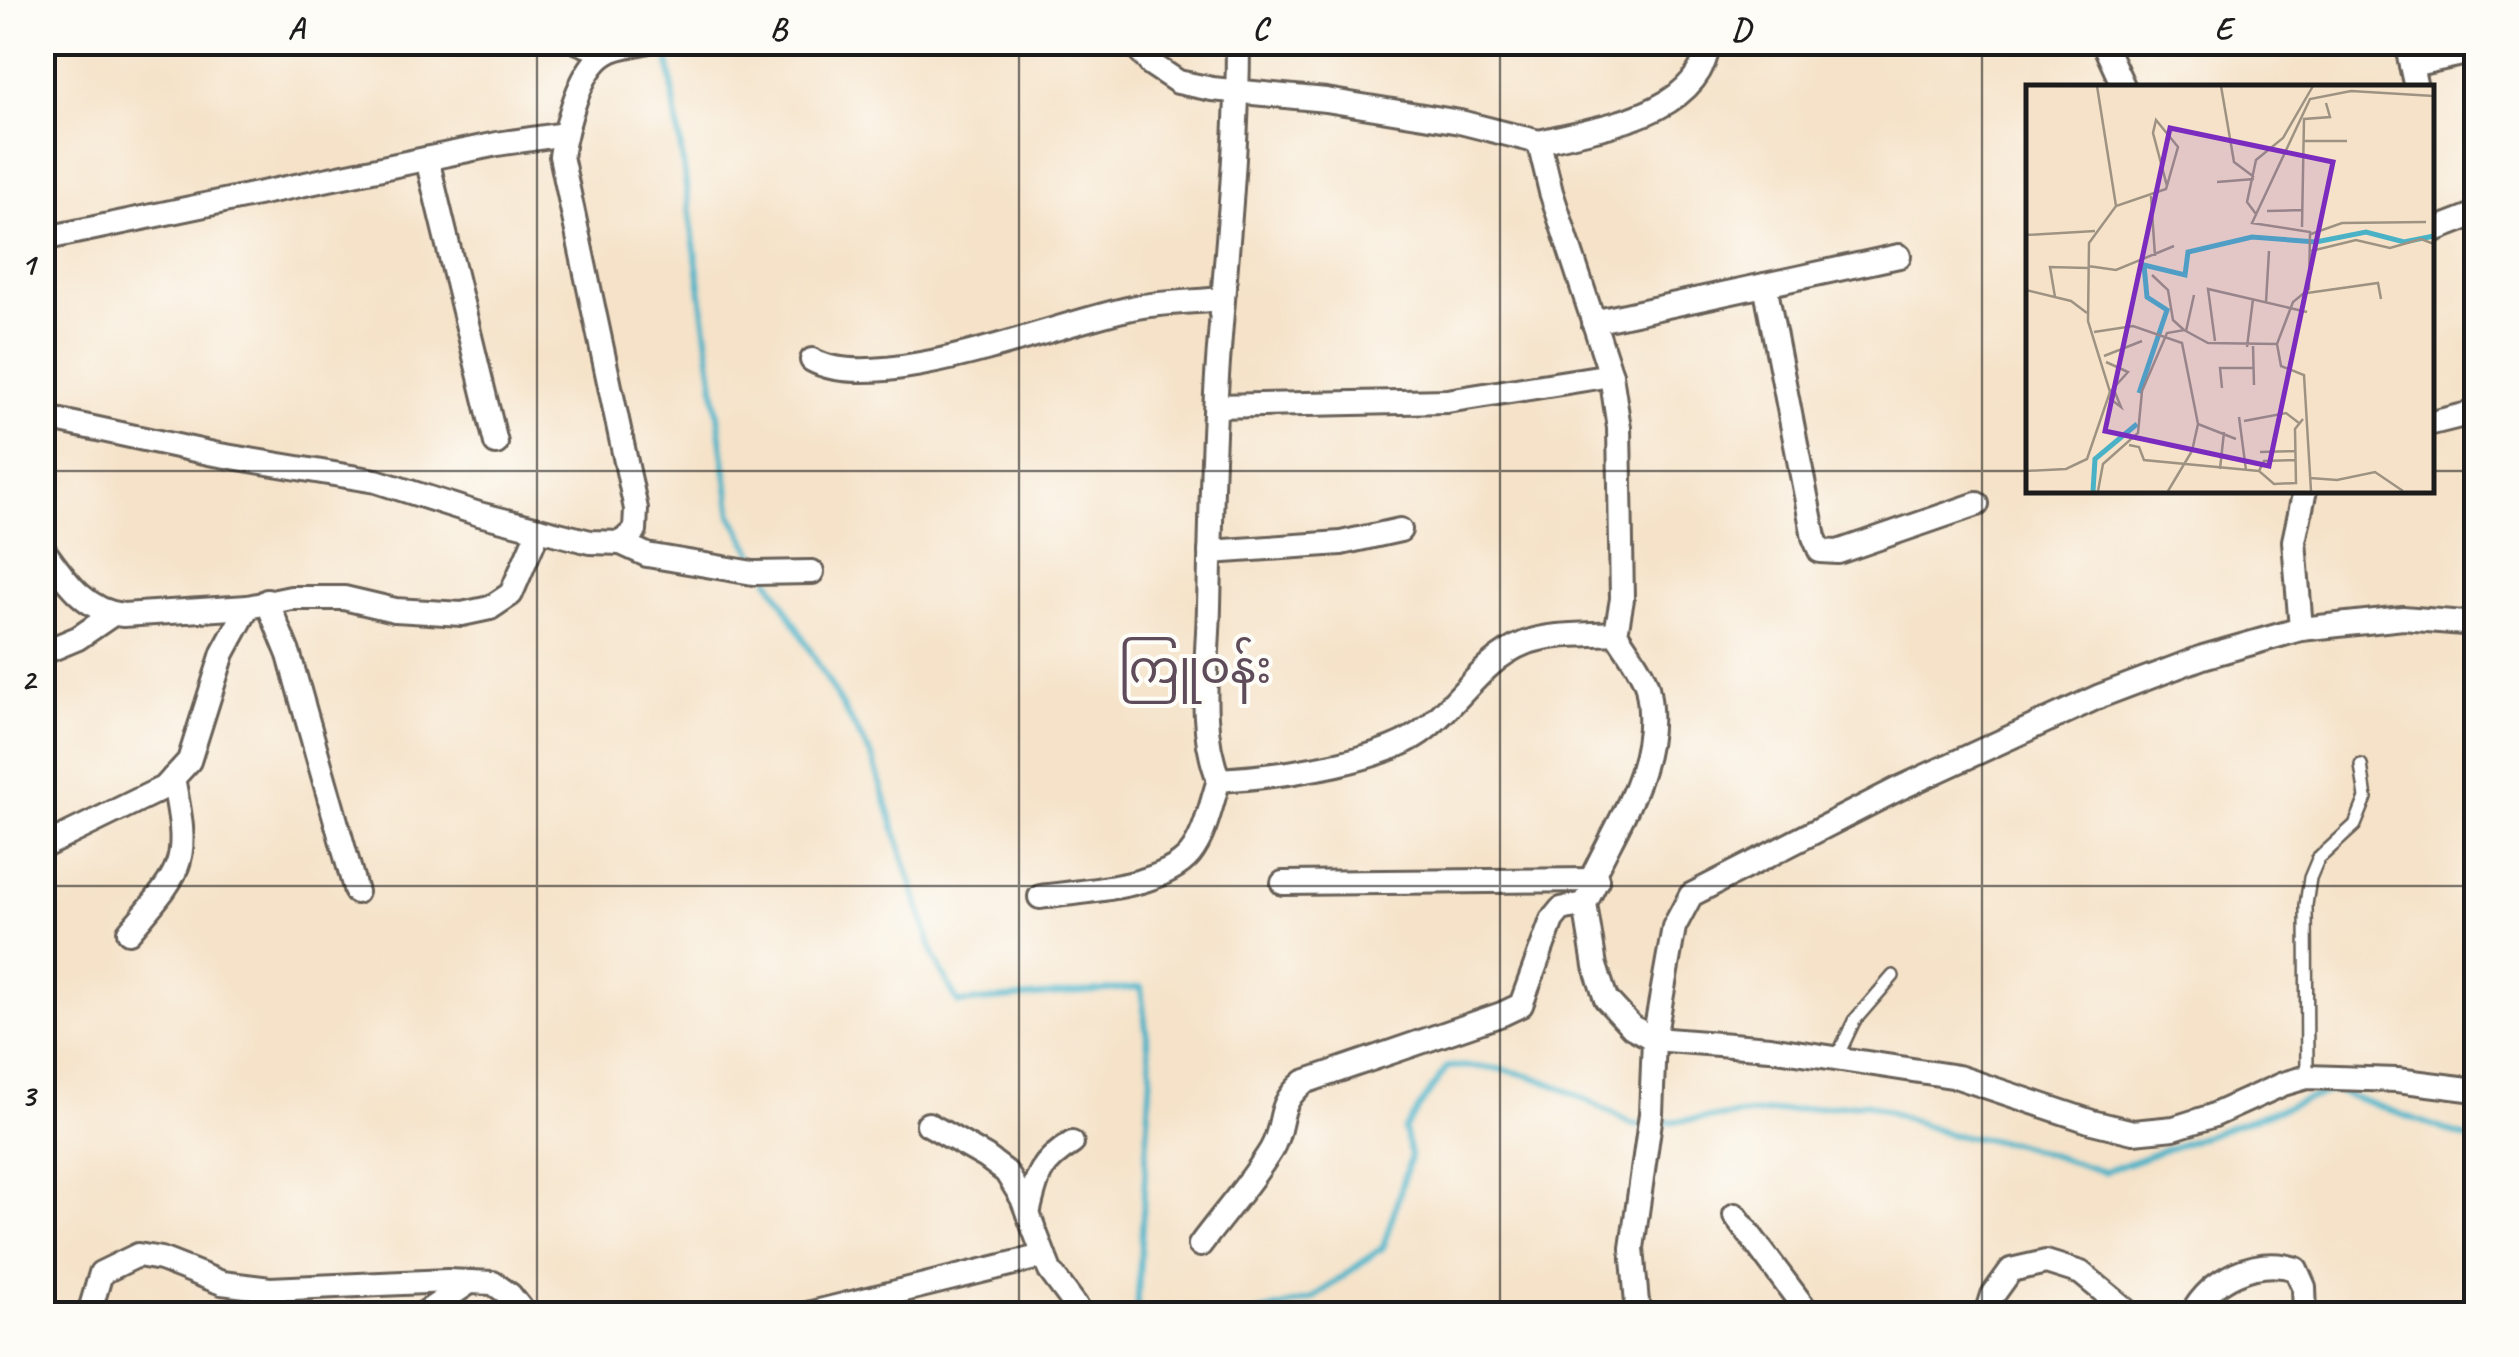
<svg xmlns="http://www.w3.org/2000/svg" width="2519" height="1357" font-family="Caveat,'Noto Sans Myanmar',sans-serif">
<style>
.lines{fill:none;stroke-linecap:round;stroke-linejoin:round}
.stream{stroke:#49b2c7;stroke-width:6}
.service-casing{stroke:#686158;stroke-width:16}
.minor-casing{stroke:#686158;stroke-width:28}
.service{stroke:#fff;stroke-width:11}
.minor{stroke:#fff;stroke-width:22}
.grid{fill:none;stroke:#1c1c1c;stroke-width:2.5;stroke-opacity:0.55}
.labels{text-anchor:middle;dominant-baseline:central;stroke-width:8;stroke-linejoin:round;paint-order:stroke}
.quarter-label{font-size:45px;fill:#5f4c5b;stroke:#fdfcf7}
.inset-river{fill:none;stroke:#49b2c7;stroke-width:5}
.inset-road{fill:none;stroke:#9e9383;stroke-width:2.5}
.view{fill:#7b2cbf;fill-opacity:0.15;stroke:#7b2cbf;stroke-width:5}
.inset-edge{fill:none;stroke:#1c1c1c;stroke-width:5}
.neatline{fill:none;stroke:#1c1c1c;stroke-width:4}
.grid-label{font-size:32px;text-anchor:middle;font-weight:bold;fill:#1c1c1c}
</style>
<rect width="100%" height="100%" fill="#fdfcf7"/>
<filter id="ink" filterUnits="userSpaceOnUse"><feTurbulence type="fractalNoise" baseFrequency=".01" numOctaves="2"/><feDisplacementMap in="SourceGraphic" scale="20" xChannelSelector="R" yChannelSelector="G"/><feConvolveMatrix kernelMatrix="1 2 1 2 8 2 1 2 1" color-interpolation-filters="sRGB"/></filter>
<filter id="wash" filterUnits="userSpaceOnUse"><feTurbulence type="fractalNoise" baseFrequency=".0048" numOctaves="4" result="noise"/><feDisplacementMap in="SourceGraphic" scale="40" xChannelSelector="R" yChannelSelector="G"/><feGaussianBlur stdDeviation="2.25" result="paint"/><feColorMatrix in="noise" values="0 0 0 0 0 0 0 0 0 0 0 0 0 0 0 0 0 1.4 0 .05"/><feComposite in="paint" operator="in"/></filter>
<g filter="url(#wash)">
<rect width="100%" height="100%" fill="#f5e2c8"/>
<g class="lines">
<g class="stream">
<polyline points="666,42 732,516 762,568"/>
<polyline points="769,579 873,759 934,956 958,1003 1141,987 1151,1071 1137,1314"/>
<polyline points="1655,1123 1866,1103 1947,1134 2012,1143 2104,1172 2333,1090 2476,1141"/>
<polyline points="1166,1314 1176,1310 1203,1314"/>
<path d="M 1255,1314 L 1312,1299 L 1383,1247 L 1411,1156 L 1404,1130 L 1447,1067 C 1527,1062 1566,1091 1635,1125 L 1642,1124"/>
</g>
</g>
</g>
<g filter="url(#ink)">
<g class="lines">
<defs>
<g id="service">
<polyline points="1836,1059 1854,1021 1893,976"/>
<polyline points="2307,1077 2306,905 2310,878 2318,859 2355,825 2366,798 2361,765"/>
</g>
<g id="minor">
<polyline points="578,42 606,53"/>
<path d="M 1133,42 L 1151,64 L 1178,82 L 1212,89 L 1326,100 L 1460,122 L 1539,142 L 1551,192 L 1611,375 L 1619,428 L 1622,599 L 1616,633 C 1626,649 1642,669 1647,687 C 1662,756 1624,812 1595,871 L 1597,880 L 1585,904 L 1595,966 L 1606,999 L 1632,1027 L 1654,1039 L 1770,1048 L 1958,1077 L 2092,1122 L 2133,1132 L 2174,1128 L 2212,1116 L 2283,1084 L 2307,1077 L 2397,1080 L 2476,1090"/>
<path d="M 1238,42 C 1238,149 1226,256 1218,362 C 1212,443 1211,525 1209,606 C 1208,662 1197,727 1219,780 C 1273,777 1375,764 1420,733 C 1457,707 1481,660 1525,643 C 1552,633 1587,635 1616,633"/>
<polyline points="2103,42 2124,88"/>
<polyline points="2406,42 2416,88"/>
<polyline points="2411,65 2476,51"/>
<path d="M 1539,142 C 1598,127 1699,117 1709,42"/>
<polyline points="427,159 496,443"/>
<polyline points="2432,231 2476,214"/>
<polyline points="42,239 497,144 565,134"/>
<polyline points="1765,285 1814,537 1820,551 1838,552 1977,504"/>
<polyline points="1593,322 1899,256"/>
<path d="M 812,360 C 878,397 1056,323 1132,308 C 1161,302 1193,302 1223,299"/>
<polyline points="1216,406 1447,401 1611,375"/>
<path d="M 42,417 L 214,454 L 376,481 L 479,514 L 590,542 L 621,543 L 635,530 L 636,509 L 561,156 C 566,128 579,69 606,53 C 617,46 633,45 645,42"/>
<polyline points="2432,423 2476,412"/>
<polyline points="621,543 647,555 753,573 812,572"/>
<path d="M 42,548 C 64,578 84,611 123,615 L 248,607 L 291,598 L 344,598 L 395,610 L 462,614 L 490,608 L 511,594 L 539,529"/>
<polyline points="1210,552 1341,543 1400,530"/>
<polyline points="267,601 289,655 356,892"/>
<polyline points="2301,629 2294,541 2305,490"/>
<polyline points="42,653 78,638 113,614"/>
<polyline points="42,847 165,787 189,761 223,653 248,607"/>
<polyline points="1283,883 1597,880"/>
<path d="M 1040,897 C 1082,891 1162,888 1190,854 C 1206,834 1211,803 1219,780"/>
<path d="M 129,932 C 185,866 190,864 173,778"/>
<polyline points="928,1124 986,1157 1006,1172 1022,1198 1050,1271 1082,1314"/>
<path d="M 1028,1214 C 1037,1177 1038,1164 1072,1143"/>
<polyline points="1735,1215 1809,1314"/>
<path d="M 1200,1245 C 1223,1214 1251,1183 1271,1150 C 1287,1122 1274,1107 1304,1082 L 1502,1014 L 1521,1005 L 1552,920 L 1561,909 L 1585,904"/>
<polyline points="89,1314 101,1273 138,1255 161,1259 222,1283 270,1289 447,1281 493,1283 510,1295 525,1314"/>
<polyline points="423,1314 470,1282"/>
<polyline points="807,1314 1043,1256"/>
<polyline points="1638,1314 1632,1248 1651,1114 1654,1039 1674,927 1691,895 1898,789 2100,696 2203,657 2301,629 2403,618 2476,624"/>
<polyline points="1987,1314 1993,1295 2011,1270 2046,1262 2081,1273 2131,1314"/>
<path d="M 2192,1314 C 2211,1279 2256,1256 2296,1269 L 2304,1287 L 2305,1314"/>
</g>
</defs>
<use href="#service" class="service-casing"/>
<use href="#minor" class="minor-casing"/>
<use href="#service" class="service"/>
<use href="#minor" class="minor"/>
</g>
</g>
<path class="grid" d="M 537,42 L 537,1314M 1019,42 L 1019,1314M 1500,42 L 1500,1314M 1982,42 L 1982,1314M 42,471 L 2029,471M 2432,471 L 2476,471M 42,886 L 2476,886"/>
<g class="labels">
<g class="quarter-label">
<text x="1195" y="668">ကြူဝန်း</text>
</g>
</g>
<g transform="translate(2026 85)">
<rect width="408" height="408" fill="#f5e2c8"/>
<path class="inset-river" d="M 113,308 L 141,225 L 121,212 L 118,180 L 159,190 L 162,167 L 226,152 L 290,157 L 340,147 L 378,157 L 408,151M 67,406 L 69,374 L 111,339"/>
<path class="inset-road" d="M 71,1 L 90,121M 195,1 L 208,77 L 228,92M 278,56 L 321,56M 191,97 L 228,94M 125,111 L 129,171M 241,126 L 277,125M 230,129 L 221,117 L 230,75 L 257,53 L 287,1M 276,142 L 278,34 L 304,32 L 300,18M 285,149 L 316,138 L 400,137M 0,150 L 69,146M 285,166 L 330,155 L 364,163 L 395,154 L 408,159M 62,181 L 90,185 L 148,161M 126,190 L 142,205 L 147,235 L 158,245M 0,205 L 45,216 L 61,228M 281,208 L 352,198 L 355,214M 29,212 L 24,182 L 62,183M 240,217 L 243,166M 160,246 L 168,210M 68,247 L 107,241 L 156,258 L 172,339 L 166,366 L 142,406M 189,256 L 182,204 L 281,227M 251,259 L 255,281 L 278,290 L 285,406M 227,261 L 228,300M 221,262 L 227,214M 78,271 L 116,256M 80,277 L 102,287 L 84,307M 196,303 L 194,283 L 228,283M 83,313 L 95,322 L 88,305M 213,332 L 220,385M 218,336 L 260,328 L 273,338M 172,339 L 210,354M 103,360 L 113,362 L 118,375 L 233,386M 234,367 L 269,366M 269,375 L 238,376 L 233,386 L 248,399 L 270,398 L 269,344 L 277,334M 194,384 L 198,347M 0,386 L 40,384 L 61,374 L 84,307 L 62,236 L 63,158 L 90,121 L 140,104 L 152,62 L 130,35 L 127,48 L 141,101M 284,393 L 311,395 L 349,387 L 377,406M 72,406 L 77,379 L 112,348 L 116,306 L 141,248 L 158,245 L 182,258 L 251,259 L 267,217 L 283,204 L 284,147 L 226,138 L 284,14 L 325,6 L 408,11"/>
<path class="view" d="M 144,43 L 307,77 L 243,381 L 79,346 Z"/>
<rect width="408" height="408" class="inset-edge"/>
</g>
<rect width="2519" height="1357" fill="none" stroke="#fdfcf7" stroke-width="110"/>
<rect x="55" y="55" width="2409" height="1247" class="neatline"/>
<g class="grid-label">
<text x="296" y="39">A</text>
<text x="778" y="39">B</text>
<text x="1260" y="39">C</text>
<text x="1741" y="39">D</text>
<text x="2223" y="39">E</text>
<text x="28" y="274">1</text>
<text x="28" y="690">2</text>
<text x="28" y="1106">3</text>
</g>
</svg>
